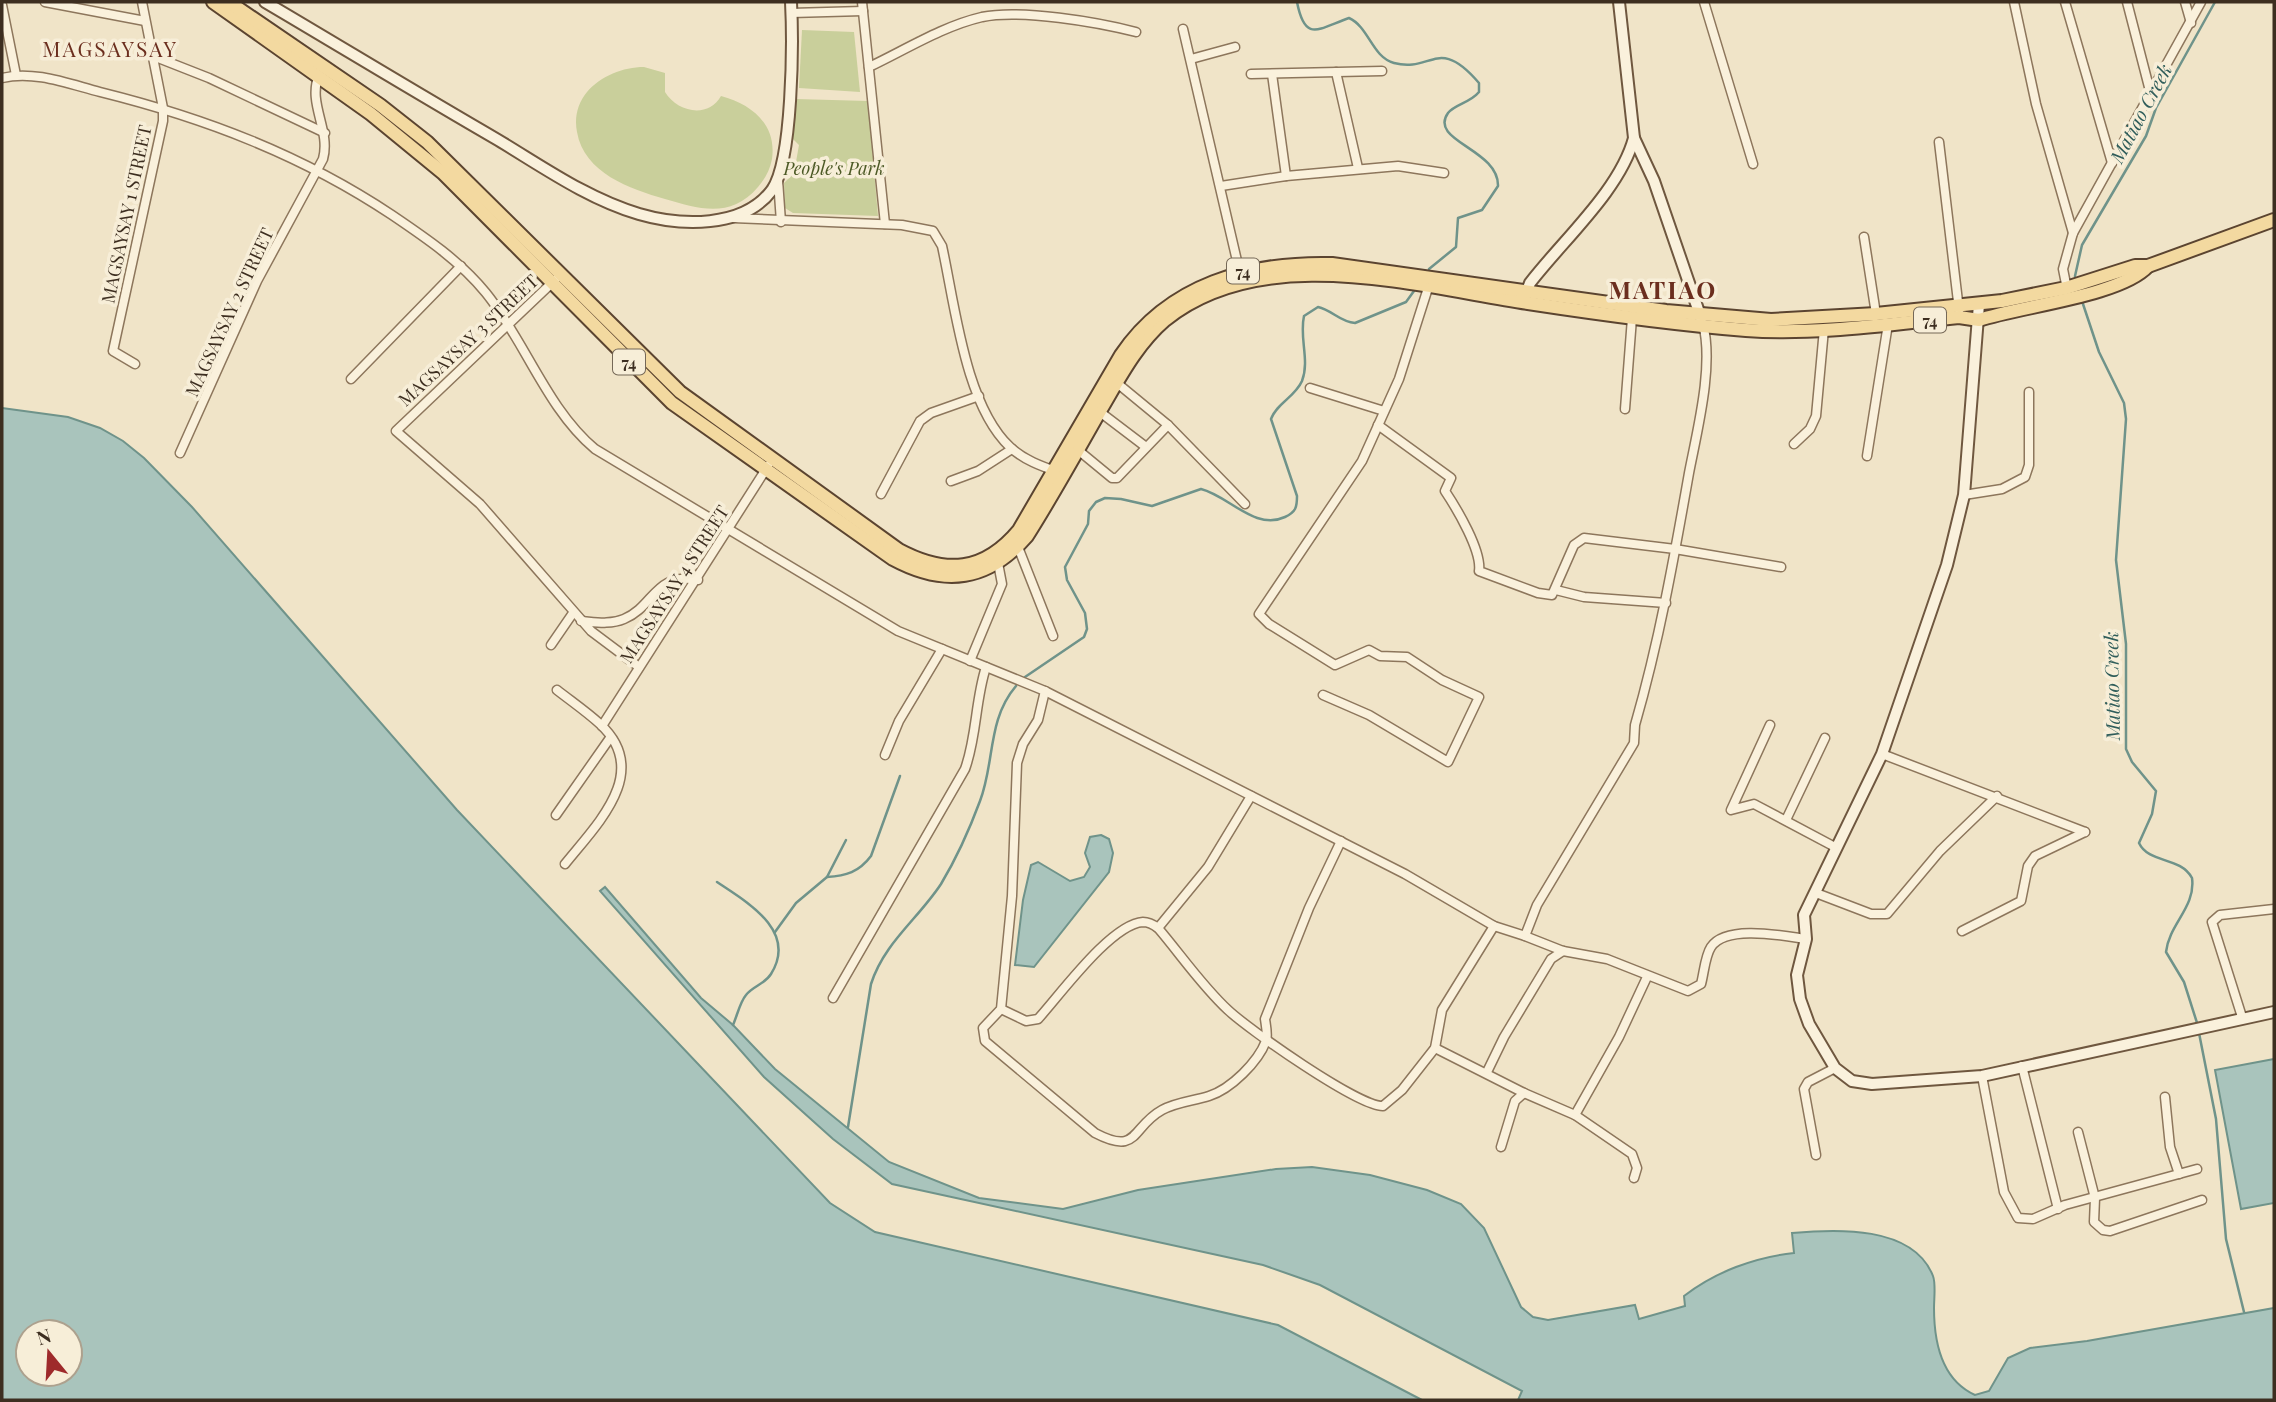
<svg xmlns="http://www.w3.org/2000/svg" width="2276" height="1402" font-family="'Playfair Display',serif">
<style>
.green{fill:#c9cf9b}
.water{fill:#a9c4bc;stroke:#6f938a;stroke-width:2;fill-rule:evenodd}
.lines{fill:none;stroke-linecap:round;stroke-linejoin:round}
.stream{stroke:#6f938a;stroke-width:2.5}
.street-casing{stroke:#8d765c;stroke-width:11}
.secondary-casing{stroke:#6f573f;stroke-width:14}
.primary-casing{stroke:#5b4430;stroke-width:16}
.street{stroke:#faf1dc;stroke-width:8}
.secondary{stroke:#faf1dc;stroke-width:10}
.primary{stroke:#f3d9a0;stroke-width:12}
.labels{text-anchor:middle;dominant-baseline:central;stroke-width:7;stroke-linejoin:round;paint-order:stroke}
.shield{fill:#f7eed8;stroke:#756857;stroke-width:2}
.shield-label{font-size:16px;font-weight:bold;fill:#3d2e20}
.park-label{font-size:18px;font-style:italic;fill:#4d5a26;stroke:#f7eed8}
.street-label{font-size:18px;fill:#3d2e20;stroke:#f7eed8}
.water-label{font-size:19px;font-style:italic;fill:#2f5d5a;stroke:#f7eed8}
.quarter-label{font-size:21px;letter-spacing:2px;fill:#6b2e1e;stroke:#f7eed8}
.district-label{font-size:24px;font-weight:bold;letter-spacing:2px;fill:#6b2e1e;stroke:#f7eed8}
</style>
<rect width="100%" height="100%" fill="#f0e4c8"/>
<g class="green">
<polygon points="802,30 854,32 860,92 799,88"/>
<path d="M 644,67 L 665,73 L 665,92 C 677,112 708,119 721,96 C 751,104 777,124 772,159 C 770,170 765,179 758,187 C 731,219 699,209 665,199 C 630,189 584,173 577,132 C 574,117 578,103 587,92 C 601,76 623,67 644,67 Z"/>
<polygon points="796,99 868,101 878,216 793,213 785,208 784,183 794,173 799,145 792,138"/>
</g>
<g class="water">
<path d="M 2,408 L 68,417 L 100,428 L 123,441 L 144,458 L 192,507 L 457,810 L 830,1203 L 875,1232 L 1278,1325 L 1422,1400 L 2,1400 ZM 28,1332 L 70,1332 L 70,1374 L 28,1374 Z"/>
<polygon points="1101,835 1109,839 1113,853 1109,872 1034,967 1015,965 1023,900 1031,865 1038,862 1070,881 1084,877 1090,867 1085,853 1090,837"/>
<path d="M 605,887 L 701,998 L 733,1025 L 775,1069 L 889,1162 L 979,1198 L 1063,1209 L 1138,1190 L 1276,1169 L 1312,1167 L 1370,1175 L 1427,1190 L 1461,1204 L 1484,1228 L 1521,1307 L 1533,1317 L 1548,1320 L 1635,1305 L 1639,1319 L 1685,1306 L 1684,1296 C 1715,1272 1755,1257 1794,1253 L 1792,1233 C 1836,1229 1913,1225 1933,1276 C 1936,1284 1934,1298 1934,1308 C 1934,1342 1942,1380 1975,1395 L 1989,1391 L 2008,1358 L 2030,1348 L 2087,1341 L 2274,1308 L 2274,1400 L 1518,1400 L 1522,1391 L 1320,1285 L 1263,1265 L 892,1184 L 833,1139 L 764,1077 L 600,891 Z"/>
<polygon points="2274,1059 2274,1203 2241,1209 2215,1070"/>
</g>
<g class="lines">
<g class="stream">
<path d="M 1297,2 C 1305,43 1318,29 1349,18 C 1369,27 1372,57 1394,63 C 1432,73 1438,35 1479,83 L 1479,92 C 1470,103 1455,104 1448,113 C 1428,141 1499,149 1498,186 L 1482,210 L 1458,218 L 1456,247 L 1429,269"/>
<polyline points="2075,276 2082,245 2146,136 2156,108 2215,2"/>
<path d="M 2082,301 L 2099,352 L 2124,403 L 2126,419 L 2116,560 L 2126,644 L 2126,749 L 2132,762 L 2156,791 L 2152,814 L 2139,843 C 2149,864 2180,856 2192,878 C 2196,907 2169,924 2166,952 L 2184,982 L 2198,1026"/>
<path d="M 1025,677 L 1084,637 L 1087,629 L 1085,613 L 1067,580 L 1065,567 L 1088,524 L 1089,511 L 1096,502 L 1105,498 L 1121,499 L 1152,506 L 1201,489 C 1229,496 1255,531 1285,517 C 1296,512 1297,507 1297,496 L 1271,419 C 1277,403 1295,397 1302,381 C 1310,360 1299,338 1304,316 L 1318,307 C 1332,310 1340,322 1355,323 L 1406,302 L 1414,291"/>
<path d="M 827,877 C 846,876 859,872 871,856 L 900,776"/>
<path d="M 717,882 C 747,902 798,931 771,974 C 765,984 753,986 746,995 C 740,1002 737,1016 733,1025"/>
<polyline points="775,932 796,903 827,877 846,840"/>
<polyline points="2199,1033 2216,1119 2226,1239 2244,1312"/>
<path d="M 848,1127 L 871,984 C 884,943 918,919 941,884 C 956,859 970,828 980,801 C 995,762 987,720 1016,686"/>
</g>
<defs>
<g id="street">
<polyline points="45,2 145,21"/>
<polyline points="862,2 885,224"/>
<polyline points="1704,2 1753,164"/>
<polyline points="2014,2 2036,104 2073,233"/>
<polyline points="2065,2 2112,163"/>
<polyline points="2127,2 2150,91"/>
<polyline points="2185,2 2191,23"/>
<polyline points="2,5 16,75"/>
<polyline points="791,13 863,11"/>
<polyline points="1183,29 1241,278"/>
<polyline points="153,56 209,78 325,133"/>
<polyline points="1191,59 1235,47"/>
<path d="M 869,67 C 905,50 943,26 982,17 C 1021,9 1097,22 1136,32"/>
<polyline points="1336,72 1358,168"/>
<polyline points="1251,74 1382,71"/>
<path d="M 2,78 C 34,70 69,84 100,92 C 205,118 302,155 392,215 C 426,238 460,261 486,293 C 525,341 547,409 595,449 L 898,631 L 1045,691 L 1405,874 L 1494,926 L 1525,936"/>
<polyline points="1939,142 1959,310"/>
<polyline points="1286,176 1398,166 1444,173"/>
<polyline points="778,180 781,222"/>
<polyline points="1221,186 1286,176 1272,74"/>
<path d="M 733,218 L 902,225 L 933,231 L 942,246 C 955,305 965,405 1010,447 C 1024,460 1041,466 1058,472"/>
<polyline points="1864,237 1876,314"/>
<polyline points="555,280 396,431 480,504 591,631 639,667"/>
<polyline points="2067,289 2063,269 2073,233 2201,2"/>
<path d="M 1703,324 C 1714,366 1697,431 1689,473 C 1674,558 1659,642 1635,725 L 1634,743 L 1537,905 L 1525,936 L 1563,951 L 1607,959 L 1688,991 L 1701,984 C 1704,973 1705,956 1711,947 C 1726,924 1784,936 1806,939"/>
<polyline points="135,364 113,351 163,121 163,108 142,2"/>
<polyline points="351,379 461,266"/>
<polyline points="1117,383 1168,425 1245,504"/>
<polyline points="1310,388 1384,411"/>
<polyline points="1096,409 1146,447"/>
<polyline points="1625,409 1632,318"/>
<path d="M 1378,425 L 1451,478 L 1445,491 C 1457,509 1482,551 1479,571 L 1538,593 L 1552,595 L 1574,545 L 1584,538 L 1675,549 L 1781,567"/>
<polyline points="1794,444 1810,429 1816,416 1824,329"/>
<polyline points="1078,450 1112,478 1117,478 1168,425"/>
<path d="M 180,453 L 257,281 L 323,159 C 331,130 307,103 319,75"/>
<polyline points="1867,456 1888,324"/>
<polyline points="951,481 978,471 1012,449"/>
<polyline points="881,494 920,421 931,413 979,396"/>
<polyline points="1964,495 2002,489 2025,477 2029,465 2029,392"/>
<polyline points="1018,547 1053,636"/>
<polyline points="1556,590 1584,597 1666,603"/>
<path d="M 581,621 C 595,622 610,625 624,619 C 655,606 654,572 698,580"/>
<polyline points="551,645 573,613"/>
<polyline points="970,661 1002,584 998,563"/>
<path d="M 557,690 C 571,701 587,712 600,724 C 652,772 597,824 565,864"/>
<path d="M 1045,691 L 1038,720 L 1023,744 L 1017,763 L 1012,896 L 1001,1009 L 983,1028 L 985,1041 L 1095,1133 C 1139,1156 1131,1127 1162,1110 C 1176,1102 1193,1101 1209,1096 C 1231,1089 1258,1062 1266,1041 C 1268,1035 1266,1026 1265,1019 L 1309,908 L 1341,841"/>
<polyline points="1323,695 1369,715 1448,762 1479,697 1442,680 1407,657 1380,656 1369,650 1335,665 1269,624 1259,614 1362,461 1399,379 1428,288"/>
<polyline points="1770,725 1731,810 1754,804 1835,847"/>
<polyline points="602,726 768,466"/>
<polyline points="1882,754 2085,832"/>
<polyline points="885,755 899,721 942,649"/>
<polyline points="556,815 610,738"/>
<polyline points="1786,820 1825,738"/>
<polyline points="1816,893 1871,914 1887,914 1940,851 1997,796"/>
<polyline points="1158,928 1208,867 1251,796"/>
<polyline points="1962,931 2021,901 2028,866 2035,856 2085,832"/>
<path d="M 833,998 L 965,769 C 977,736 975,701 986,667"/>
<path d="M 1001,1009 L 1026,1021 L 1038,1019 C 1060,995 1111,924 1143,922 C 1148,922 1154,925 1158,928 C 1181,955 1202,986 1228,1010 C 1248,1029 1359,1107 1383,1106 L 1402,1090 L 1435,1048 L 1442,1010 L 1494,926"/>
<polyline points="2242,1017 2212,922 2220,915 2274,909"/>
<polyline points="1435,1048 1524,1093 1575,1115 1632,1154 1637,1168 1634,1178"/>
<polyline points="2022,1066 2058,1209"/>
<polyline points="1487,1072 1504,1037 1551,959 1563,951"/>
<polyline points="1982,1076 2004,1192 2018,1218 2033,1219 2065,1205 2197,1169"/>
<polyline points="2165,1097 2170,1147 2179,1174"/>
<polyline points="1575,1115 1619,1037 1647,977"/>
<polyline points="2078,1132 2095,1198 2094,1222 2103,1230 2110,1231 2202,1200"/>
<polyline points="1501,1147 1515,1101 1524,1093"/>
<polyline points="1816,1155 1804,1089 1808,1082 1835,1068"/>
</g>
<g id="secondary">
<path d="M 265,2 C 343,48 420,95 498,140 C 543,167 588,199 639,214 C 680,226 743,229 772,190 C 793,160 793,41 791,2"/>
<polyline points="1634,138 1654,181 1701,318"/>
<path d="M 1525,296 L 1530,283 C 1563,240 1620,190 1634,138 L 1619,2"/>
<polyline points="1979,304 1964,495 1947,565 1882,754 1804,915 1806,939 1797,975 1800,999 1809,1024 1835,1068 1852,1081 1872,1084 1982,1076 2274,1012"/>
</g>
<g id="primary">
<path d="M 213,2 L 371,114 L 443,173 L 672,403 L 893,559 C 945,587 988,581 1027,536 C 1053,495 1076,453 1100,411 C 1119,379 1136,345 1165,320 C 1263,241 1416,286 1528,303 C 1600,314 1673,324 1746,330 C 1816,335 1889,324 1959,317 L 1979,320 C 2020,306 2121,296 2148,266"/>
<path d="M 229,2 L 380,105 L 427,142 L 680,392 L 899,550 C 946,575 984,572 1019,530 L 1121,355 C 1169,284 1249,262 1332,264 L 1666,311 L 1771,320 L 1876,314 L 2002,301 L 2066,288 L 2135,266 L 2148,266 L 2274,220"/>
</g>
</defs>
<use href="#street" class="street-casing"/>
<use href="#secondary" class="secondary-casing"/>
<use href="#primary" class="primary-casing"/>
<use href="#street" class="street"/>
<use href="#secondary" class="secondary"/>
<use href="#primary" class="primary"/>
</g>
<g class="labels">
<g class="shield">
<rect x="1227" y="258.5" width="32" height="25" rx="5"/>
<rect x="1914" y="307.5" width="32" height="25" rx="5"/>
<rect x="613" y="349.5" width="32" height="25" rx="5"/>
</g>
<g class="shield-label">
<text x="1243" y="271">74</text>
<text x="1930" y="320">74</text>
<text x="629" y="362">74</text>
</g>
<g class="park-label">
<text x="834" y="168">People's Park</text>
</g>
<g class="street-label">
<text transform="translate(126 214) rotate(-78)">MAGSAYSAY 1 STREET</text>
<text transform="translate(229 312) rotate(-65)">MAGSAYSAY 2 STREET</text>
<text transform="translate(468 340) rotate(-43)">MAGSAYSAY 3 STREET</text>
<text transform="translate(674 584) rotate(-57)">MAGSAYSAY 4 STREET</text>
</g>
<g class="water-label">
<text transform="translate(2140 113) rotate(-62)">Matiao Creek</text>
<text transform="translate(2111 686) rotate(-91)">Matiao Creek</text>
</g>
<g class="quarter-label">
<text x="110" y="48">MAGSAYSAY</text>
</g>
<g class="district-label">
<text x="1663" y="289">MATIAO</text>
</g>
</g>
<rect width="2276" height="1402" fill="none" stroke="#3d2e20" stroke-width="7"/>
<g transform="translate(49 1353) rotate(342)"><circle r="33" fill="#f7eed8" stroke="#ada18e" stroke-width="2"/>
<path d="M0-5L12 26L0 18L-12 26Z" fill="#9e2a2b"/>
<text y="-10" font-size="19" font-weight="bold" text-anchor="middle" fill="#3d2e20">N</text>
</g>
</svg>
